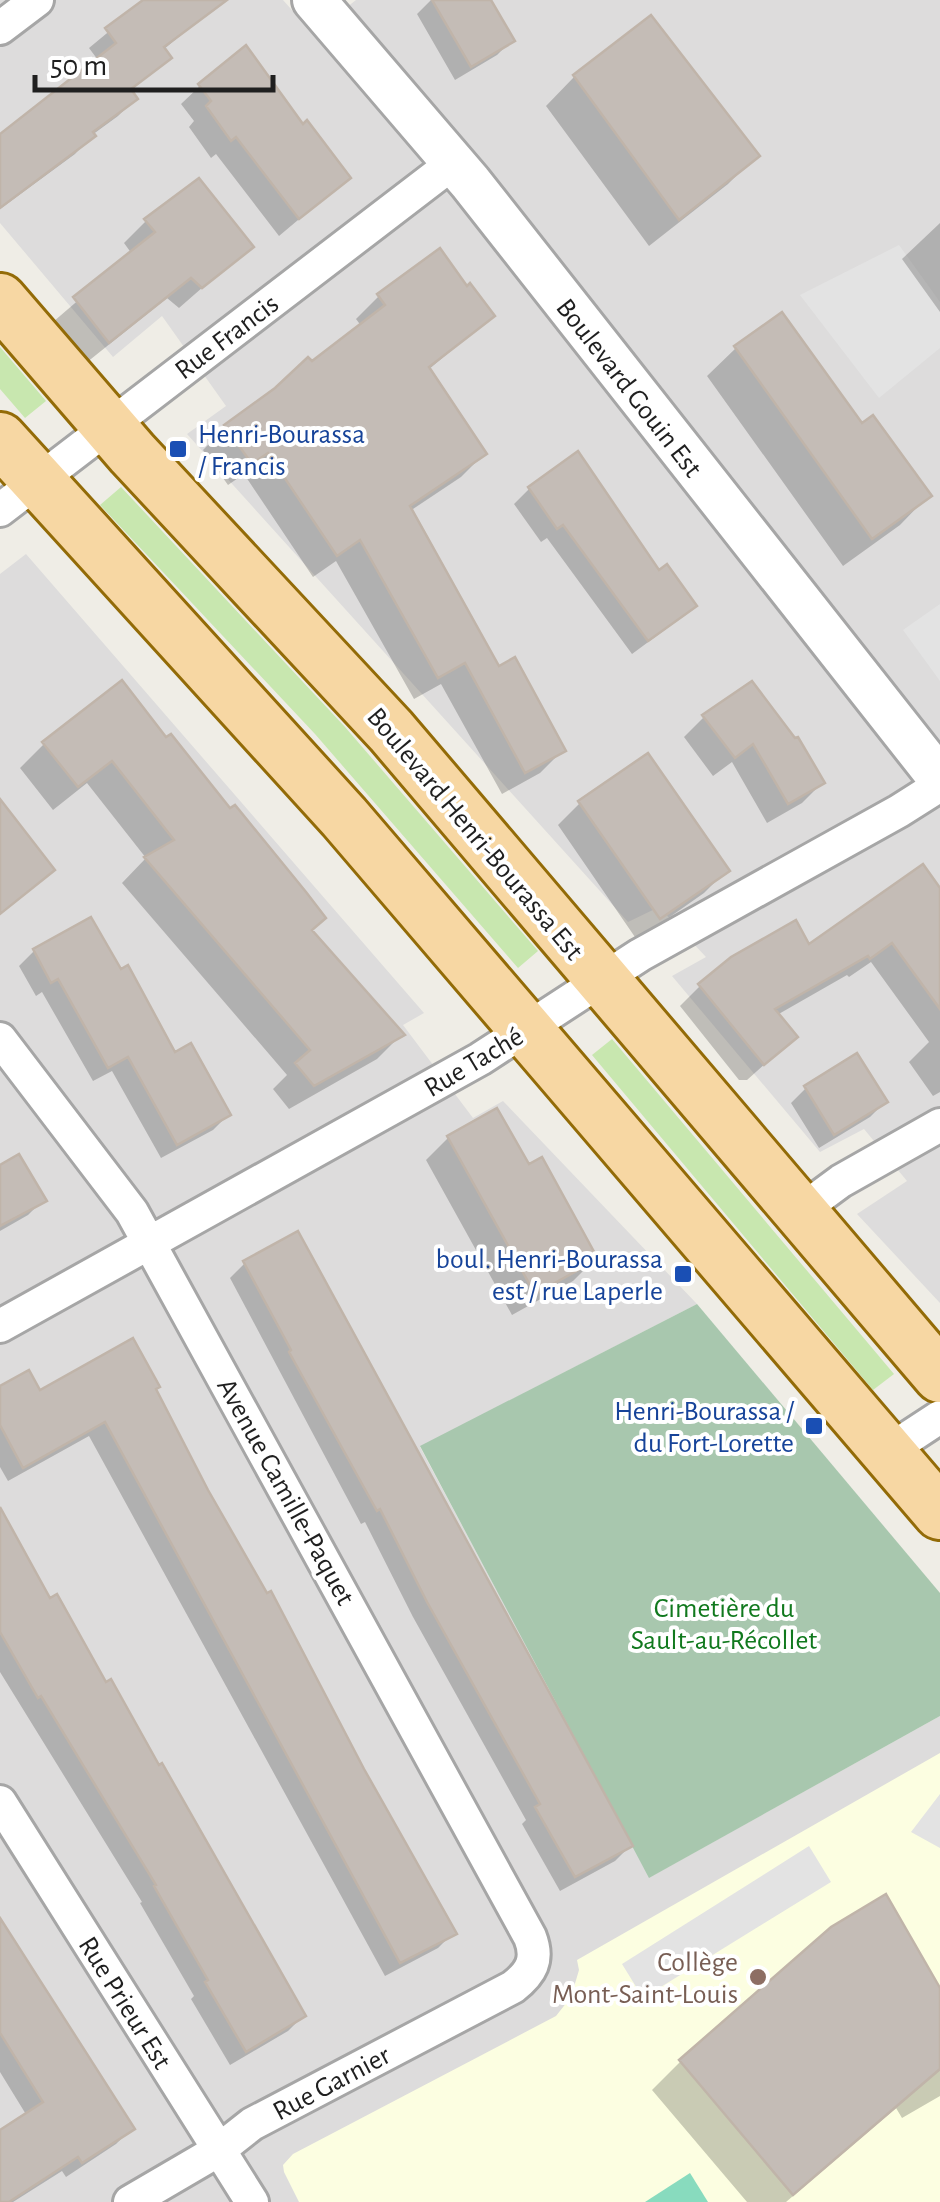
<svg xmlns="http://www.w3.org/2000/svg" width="940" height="2202" font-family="'Alegreya Sans',sans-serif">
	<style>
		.residential { fill: #dddcdc }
		.education { fill: #fcfee1 }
		.grass { fill: #c8e7af }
		.cemetery { fill: #a8c7ae }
		.pitch { fill: #88dbbe }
		.parking { fill: #e3e3e3 }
		.shadow { fill: #0003 }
		.building { fill: #c4bcb6; stroke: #c0b4a9; stroke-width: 2.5 }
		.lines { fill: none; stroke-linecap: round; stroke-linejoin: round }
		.minor-casing { stroke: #a6a6a6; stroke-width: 38 }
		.tertiary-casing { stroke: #a6a6a6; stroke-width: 48 }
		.primary-casing { stroke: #936b07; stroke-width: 58 }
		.minor { stroke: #fff; stroke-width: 32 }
		.tertiary { stroke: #fff; stroke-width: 42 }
		.primary { stroke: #f7d7a3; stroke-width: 52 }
		.transit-dot { fill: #1a4fb4; stroke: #fff; stroke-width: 4 }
		.education-dot { fill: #8d6e63; stroke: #fff; stroke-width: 4 }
		.labels { text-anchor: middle; stroke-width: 8; stroke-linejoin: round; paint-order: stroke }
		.street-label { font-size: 28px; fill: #1f1f1f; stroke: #fff }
		.transit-label { font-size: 28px; fill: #164399; stroke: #fff; text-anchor: end }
		.park-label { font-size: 28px; fill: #11791e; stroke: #fff }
		.education-label { font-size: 28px; fill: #785e54; stroke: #fff; text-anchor: end }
	</style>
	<rect width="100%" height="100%" fill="#efede6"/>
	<path class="residential" d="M0,0H283L313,34L356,0H940V1303L857,1214L907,1181L864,1129L820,1152L672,976L706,957L659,907L628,922L187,434L226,406L162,316L113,357L0,223Z
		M26,554L424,1013L403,1025L473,1118L503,1101L697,1304L420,1447L650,1877L940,1716V2202H0V574Z"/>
	<path class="education" d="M940,1753V2202H299L284,2172L283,2165L293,2154L556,2016L571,1997L579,1970L577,1960Z"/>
	<path class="grass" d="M0,347L46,401L25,418L0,389Z
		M121,487L345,727L538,951L518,968L315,734L100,505Z
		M612,1039L894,1374L873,1390L592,1055Z"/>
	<path class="cemetery" d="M697,1304L940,1593V1716L649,1878L420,1446Z"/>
	<path class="pitch" d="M690,2173L708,2202H645Z"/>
	<path class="parking" d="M899,245L940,302V348L879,398L800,295Z
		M940,604V681L903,630Z
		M940,1794V1848L911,1832Z
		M809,1846L831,1882L643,1998L622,1964Z"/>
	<path class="shadow" d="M147,0H209L214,7L163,50L169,58L130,91L135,99L118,116L92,135L75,154L0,209V135L98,60L89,48Z
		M431,0H489L512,40L497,55L455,80L417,14Z
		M650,18L757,155L728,184L649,246L546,106L574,77Z
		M200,86L302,127L348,178L279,236L216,154L211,158L189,127L194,121L181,104Z
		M146,221L250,246L179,308L167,298L86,363L53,322L132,254L124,243Z
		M940,223V312L902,259Z
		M466,289L492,316L428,370L484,454L461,477L410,511L498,669L563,750L540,773L502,794L441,684L414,699L336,561L313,577L244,474L228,485L203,450L226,427L362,327L356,319L379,296Z
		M736,348L861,427L928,496L900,525L843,566L707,376Z
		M529,489L658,574L693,605L678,620L632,654L547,538L541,542L514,504Z
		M122,683L310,931L401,1035L377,1059L289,1109L273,1089L287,1075L122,883L146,858L87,783L53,810L20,768L44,744Z
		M704,717L795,741L822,783L802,803L767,823L732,762L713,776L684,737Z
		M580,803L726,871L704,893L637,940L558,825Z
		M940,892V1092L933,1096L909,1062L929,1042L871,962L849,977L847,975L777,1015L795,1037L747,1080H739L680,1006L700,986L808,947Z
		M34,951L174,1056L228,1115L213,1130L161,1158L112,1071L93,1081L42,992L36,996L19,966Z
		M806,1088L885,1102L870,1117L819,1148L791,1103Z
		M448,1138L528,1168L595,1259L573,1281L512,1315L426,1160Z
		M0,1168L43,1200L28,1215L0,1231Z
		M245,1263L630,1846L615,1861L560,1891L522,1824L526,1820L413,1617L365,1522L361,1524L230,1278Z
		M0,1390L39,1393L153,1390L206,1492L453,1933L438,1948L385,1976L89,1436L8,1481L0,1467Z
		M0,1513L49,1602L303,2016L288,2031L230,2065L191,1999L194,1996L140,1903L142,1902L0,1672Z
		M0,1921L131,2129L116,2144L66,2177L62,2171L13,2202H0V2133L27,2116L0,2072Z
		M837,1926L940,1993V2096L902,2118L896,2108L786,2202H747L652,2090L680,2062Z"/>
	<path class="building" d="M143,0H227L164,47L172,58L131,89L138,99L93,132L96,136L0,208V134L116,43L105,28Z
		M432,0H491L515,41L471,67Z
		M651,15L760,156L679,220L573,75Z
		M246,45L303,124L307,120L351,178L299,219L236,137L231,141L206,106L211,101L198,84Z
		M199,178L254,247L202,288L191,278L109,343L73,297L155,232L144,219Z
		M440,248L467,286L470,283L495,316L429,367L487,454L410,506L499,666L515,657L566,751L525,773L465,663L438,678L360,540L337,556L268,453L252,464L224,425L275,388L308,357L312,361L385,305L377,294Z
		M782,312L862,423L873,415L932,496L872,539L734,346Z
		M578,451L659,570L667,564L697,606L648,641L563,525L557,529L528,487Z
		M122,680L166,737L171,734L230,808L235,805L306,892L326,918L312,930L405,1035L314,1086L295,1063L310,1050L144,857L174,840L112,761L78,787L42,742Z
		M752,681L795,738L798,737L825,783L788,804L753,744L735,758L702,715Z
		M648,753L730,871L660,919L578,801Z
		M0,799L55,870L0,914Z
		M923,864L940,888V1009L892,943L870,959L868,956L775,1009L798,1037L764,1065L698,984L731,957L796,920L809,944Z
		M91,917L121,969L128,965L175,1052L191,1043L231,1115L177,1145L128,1057L108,1068L58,979L51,983L33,949Z
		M857,1053L888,1102L834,1135L804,1086Z
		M497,1108L529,1164L542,1157L598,1259L535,1294L447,1136Z
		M19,1154L47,1201L0,1226V1165Z
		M298,1231L633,1846L575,1877L535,1807L540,1804L427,1602L380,1509L377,1511L289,1352L291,1350L243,1261Z
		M133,1338L160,1387L156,1389L208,1490L267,1593L271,1591L364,1769L457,1934L400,1963L105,1422L23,1468L0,1425V1386L29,1370L40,1390Z
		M0,1507L50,1598L57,1594L106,1682L111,1679L159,1765L162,1763L306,2016L246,2052L205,1982L208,1980L154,1886L156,1885L41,1696L38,1698L0,1632Z
		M886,1894L940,1988V2069L793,2195L679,2060L831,1927Z
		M0,1918L135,2129L82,2163L78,2157L9,2202H0V2130L43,2102L0,2033Z"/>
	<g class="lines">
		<g class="minor-casing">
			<path id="minor" d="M0,28L37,0
				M0,510L453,163
				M0,1039L132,1212L530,1937C539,1960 531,1973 513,1987L252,2124L219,2150L130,2202
				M799,1212L841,1181L940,1125
				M0,1326L480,1059L640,955L899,811L940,785
				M888,1451L940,1417
				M0,1802L252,2202"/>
		</g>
		<g class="tertiary-casing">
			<path id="tertiary" d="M314,0L470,182L940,779"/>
		</g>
		<g class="primary-casing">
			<path id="primary" d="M0,300L132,453L391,731L940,1376
				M0,439L344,817L940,1513"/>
		</g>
		<use href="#minor" class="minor"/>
		<use href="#tertiary" class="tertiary"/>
		<use href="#primary" class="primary"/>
	</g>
	<g class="transit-dot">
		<rect x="168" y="439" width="20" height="20" rx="5"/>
		<rect x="673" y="1264" width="20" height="20" rx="5"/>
		<rect x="804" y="1416" width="20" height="20" rx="5"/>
	</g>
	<circle class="education-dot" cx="758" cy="1977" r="10"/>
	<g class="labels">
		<g class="street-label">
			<text transform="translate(226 336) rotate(-37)" y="10">Rue Francis</text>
			<text transform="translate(630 387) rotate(52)" y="10">Boulevard Gouin Est</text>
			<text transform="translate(476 833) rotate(50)" y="10">Boulevard Henri-Bourassa Est</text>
			<text transform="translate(473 1061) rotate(-31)" y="10">Rue Taché</text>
			<text transform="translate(287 1491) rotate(61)" y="10">Avenue Camille-Paquet</text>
			<text transform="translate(126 2002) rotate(58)" y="10">Rue Prieur Est</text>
			<text transform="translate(331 2082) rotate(-28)" y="10">Rue Garnier</text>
		</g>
		<g class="transit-label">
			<text x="198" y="443" text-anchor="start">Henri-Bourassa<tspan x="198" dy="32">/ Francis</tspan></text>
			<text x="663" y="1268">boul. Henri-Bourassa<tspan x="663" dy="32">est / rue Laperle</tspan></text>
			<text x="794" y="1420">Henri-Bourassa /<tspan x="794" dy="32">du Fort-Lorette</tspan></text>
		</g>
		<g class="park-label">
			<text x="724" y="1617">Cimetière du<tspan x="724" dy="32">Sault-au-Récollet</tspan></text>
		</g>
		<g class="education-label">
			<text x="738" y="1971">Collège<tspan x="738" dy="32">Mont-Saint-Louis</tspan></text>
		</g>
	</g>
	<path d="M35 75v15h238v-15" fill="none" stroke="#1f1f1f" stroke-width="5"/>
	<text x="50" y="75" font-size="30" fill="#1f1f1f" stroke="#ffffff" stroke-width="8" paint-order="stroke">50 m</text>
</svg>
